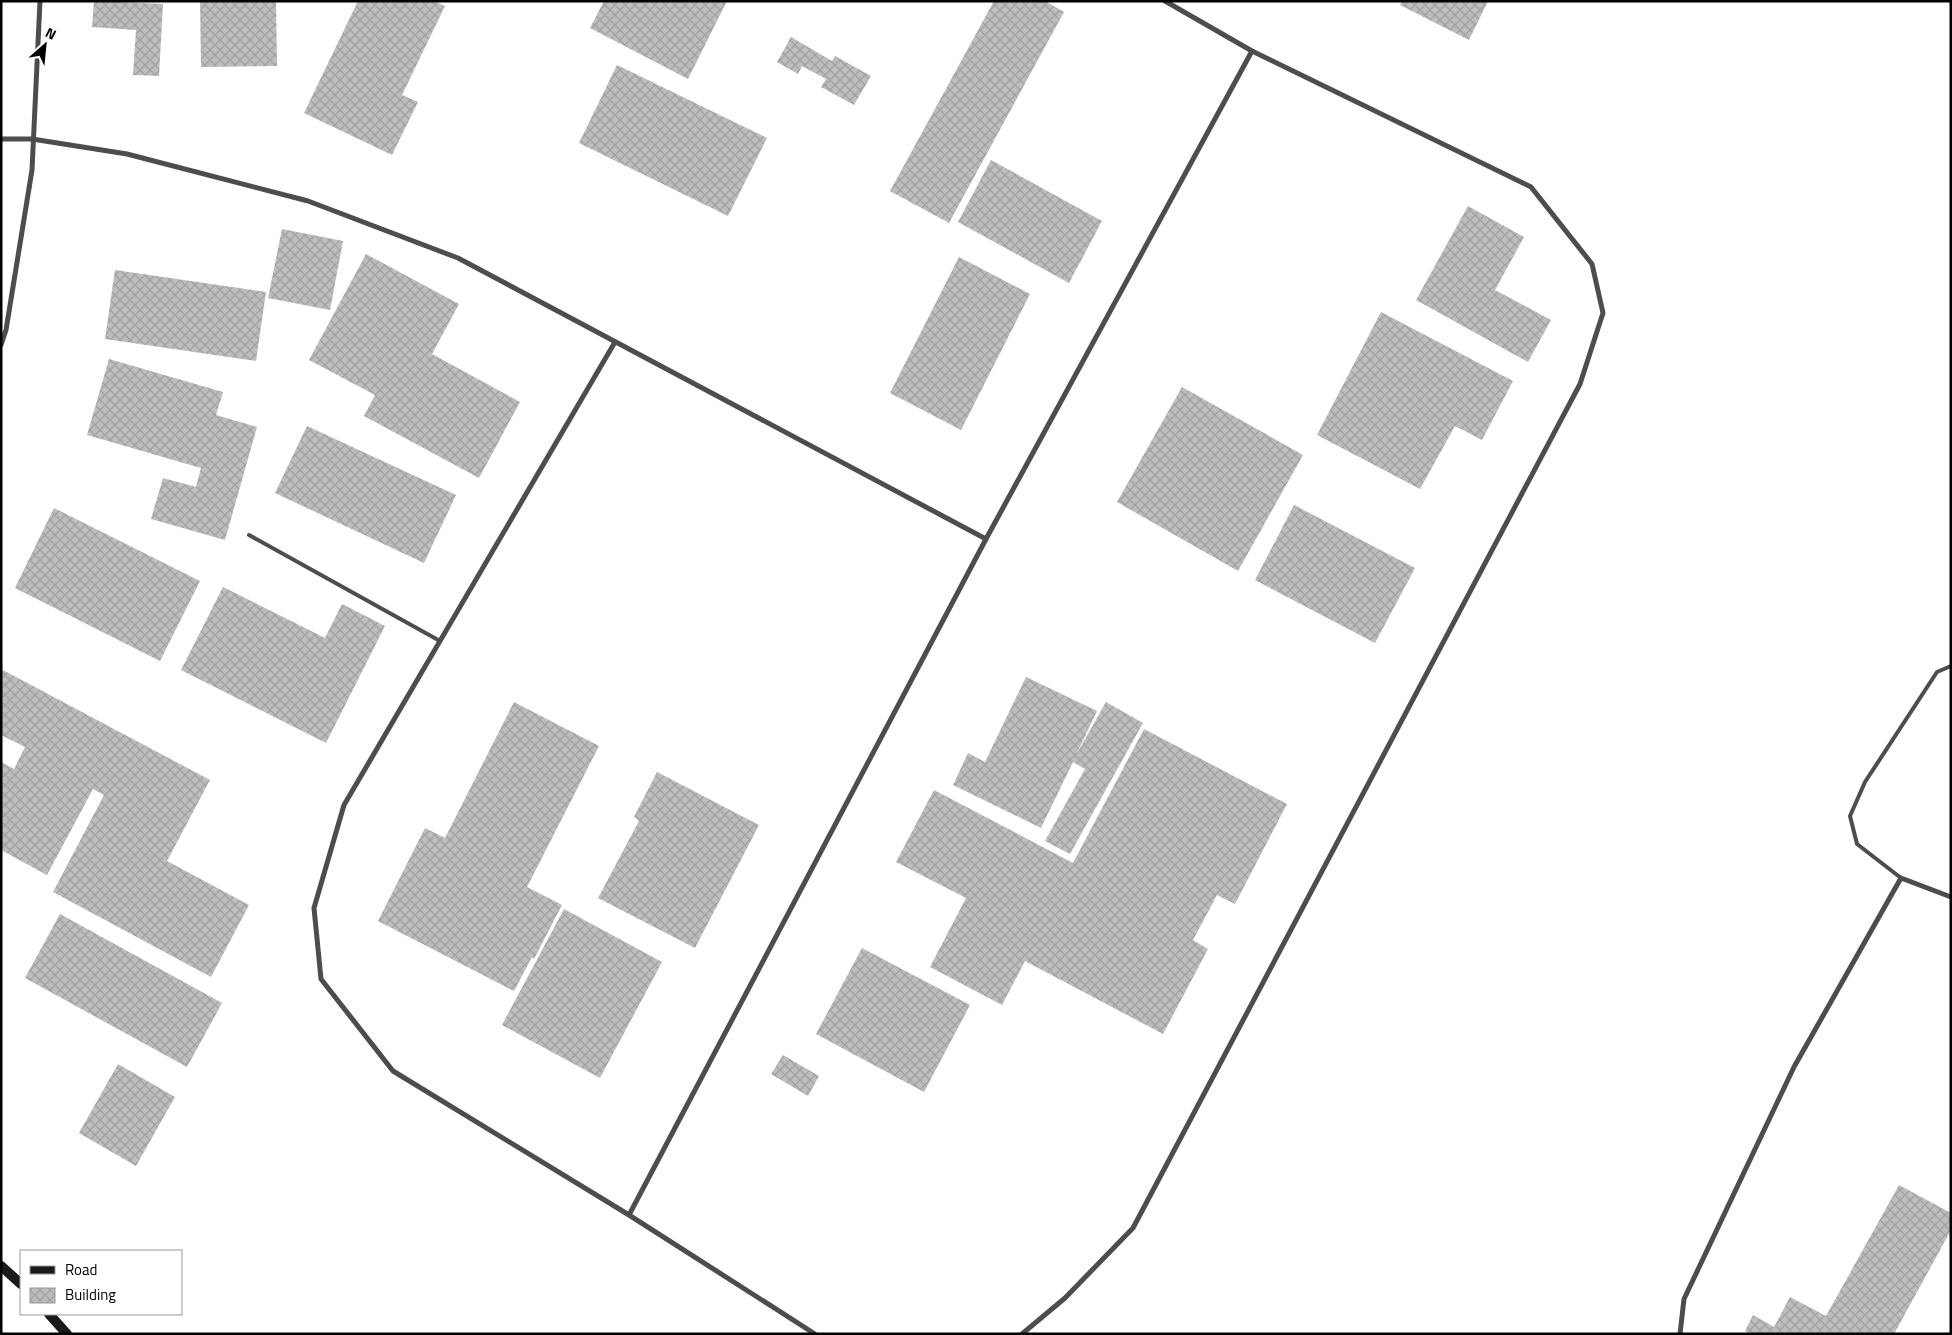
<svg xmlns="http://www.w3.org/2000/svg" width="1952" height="1335" font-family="'Titillium Web',sans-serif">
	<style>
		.building { fill: url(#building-cross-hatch) }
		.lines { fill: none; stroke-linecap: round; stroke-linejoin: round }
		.lane { stroke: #4d4d4d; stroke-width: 4 }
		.street { stroke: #4d4d4d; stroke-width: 5 }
		.secondary { stroke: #1a1a1a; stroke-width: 10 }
	</style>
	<defs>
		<pattern id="building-cross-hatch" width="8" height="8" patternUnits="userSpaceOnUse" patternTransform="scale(1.25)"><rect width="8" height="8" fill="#bdbdbd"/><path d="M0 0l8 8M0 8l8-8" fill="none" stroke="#a1a1a1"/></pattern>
	</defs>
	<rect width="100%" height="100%" fill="#fff"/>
	<path class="building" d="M94,1L163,4L159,76L133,75L136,30L92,27Z
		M200,1H276L277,66L201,67Z
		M358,1H434L445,6L402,95L418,102L392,155L304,113Z
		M604,1H727L688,79L590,28Z
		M994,1H1045L1064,12L949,223L890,191Z
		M1402,1H1488L1469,40L1400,5Z
		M791,37L832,61L835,56L871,76L854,105L821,87L826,79L802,66L798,74L777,62Z
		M617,65L767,138L728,216L579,143Z
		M991,160L1102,221L1069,283L958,222Z
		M1468,206L1524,237L1495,290L1551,320L1528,362L1416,300Z
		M282,229L343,241L330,310L268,298Z
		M366,254L459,304L432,354L520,402L479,478L364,416L375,395L309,360Z
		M959,257L1030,294L961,430L890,393Z
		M115,270L266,292L256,361L105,339Z
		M1381,312L1513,381L1482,440L1455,426L1420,489L1317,435Z
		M109,359L223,392L216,415L257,427L225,540L151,519L163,478L196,487L201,468L87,435Z
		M1182,387L1303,455L1238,571L1117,502Z
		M307,426L456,495L424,563L275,493Z
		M1294,505L1415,568L1375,643L1255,580Z
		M54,508L200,581L160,661L15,588Z
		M223,587L325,638L342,604L385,626L326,743L181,670Z
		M1,669L210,780L167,861L249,905L211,977L53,892L104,795L93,789L47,875L1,850V762L14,769L25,747L1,735Z
		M1026,677L1097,711L1076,755L1106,702L1143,723L1070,854L1045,841L1085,769L1073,762L1041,828L953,785L968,753L985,762Z
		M514,702L599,746L527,887L562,905L534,959L532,957L514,991L378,921L425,828L445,838Z
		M1144,729L1287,804L1235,904L1217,895L1193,940L1208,949L1163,1034L1025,961L1002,1005L930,967L966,898L896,862L934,790L1073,863Z
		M657,772L759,825L695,948L598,898L639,821L634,817Z
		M564,909L662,962L600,1078L502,1025Z
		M60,914L222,1003L187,1067L25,978Z
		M862,948L970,1005L924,1092L816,1034Z
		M783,1055L819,1076L808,1096L771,1074Z
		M118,1064L175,1097L136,1166L79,1133Z
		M1899,1185L1951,1213V1230L1894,1334H1750L1745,1331L1753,1315L1774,1327L1790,1297L1826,1316Z"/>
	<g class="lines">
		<path class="lane" d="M249,535L440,641
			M1901,878L1857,844L1850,816L1865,782L1937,672L1951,666"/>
		<path class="street" d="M1,139H32L127,154L308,201L458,258L986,539
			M615,342L344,805L314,908L321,979L393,1071L629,1215L815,1334
			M1,345L6,330L32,170L40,1
			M629,1215L986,539L1252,51
			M1022,1334L1065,1298L1133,1228L1580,384L1603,313L1592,264L1531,187L1252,51L1165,1
			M1680,1334L1684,1299L1794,1067L1901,878L1951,897"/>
		<path class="secondary" d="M1,1266L21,1284
			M49,1314L67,1334"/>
	</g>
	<rect width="1952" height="1335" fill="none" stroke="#000000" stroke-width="5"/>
	<rect x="20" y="1250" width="162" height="65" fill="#ffffff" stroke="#999999"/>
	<rect x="30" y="1266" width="25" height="8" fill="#1a1a1a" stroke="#999999"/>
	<text x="65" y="1275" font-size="15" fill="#000000">Road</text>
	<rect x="30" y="1288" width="25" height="15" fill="url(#building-cross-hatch)" stroke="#999999"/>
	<text x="65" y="1300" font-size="15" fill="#000000">Building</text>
	<g transform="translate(45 45) rotate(27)" stroke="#ffffff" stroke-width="4" paint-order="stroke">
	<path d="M0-4L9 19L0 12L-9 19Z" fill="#000000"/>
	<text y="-8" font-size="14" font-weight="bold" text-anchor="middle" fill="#000000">N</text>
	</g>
</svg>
